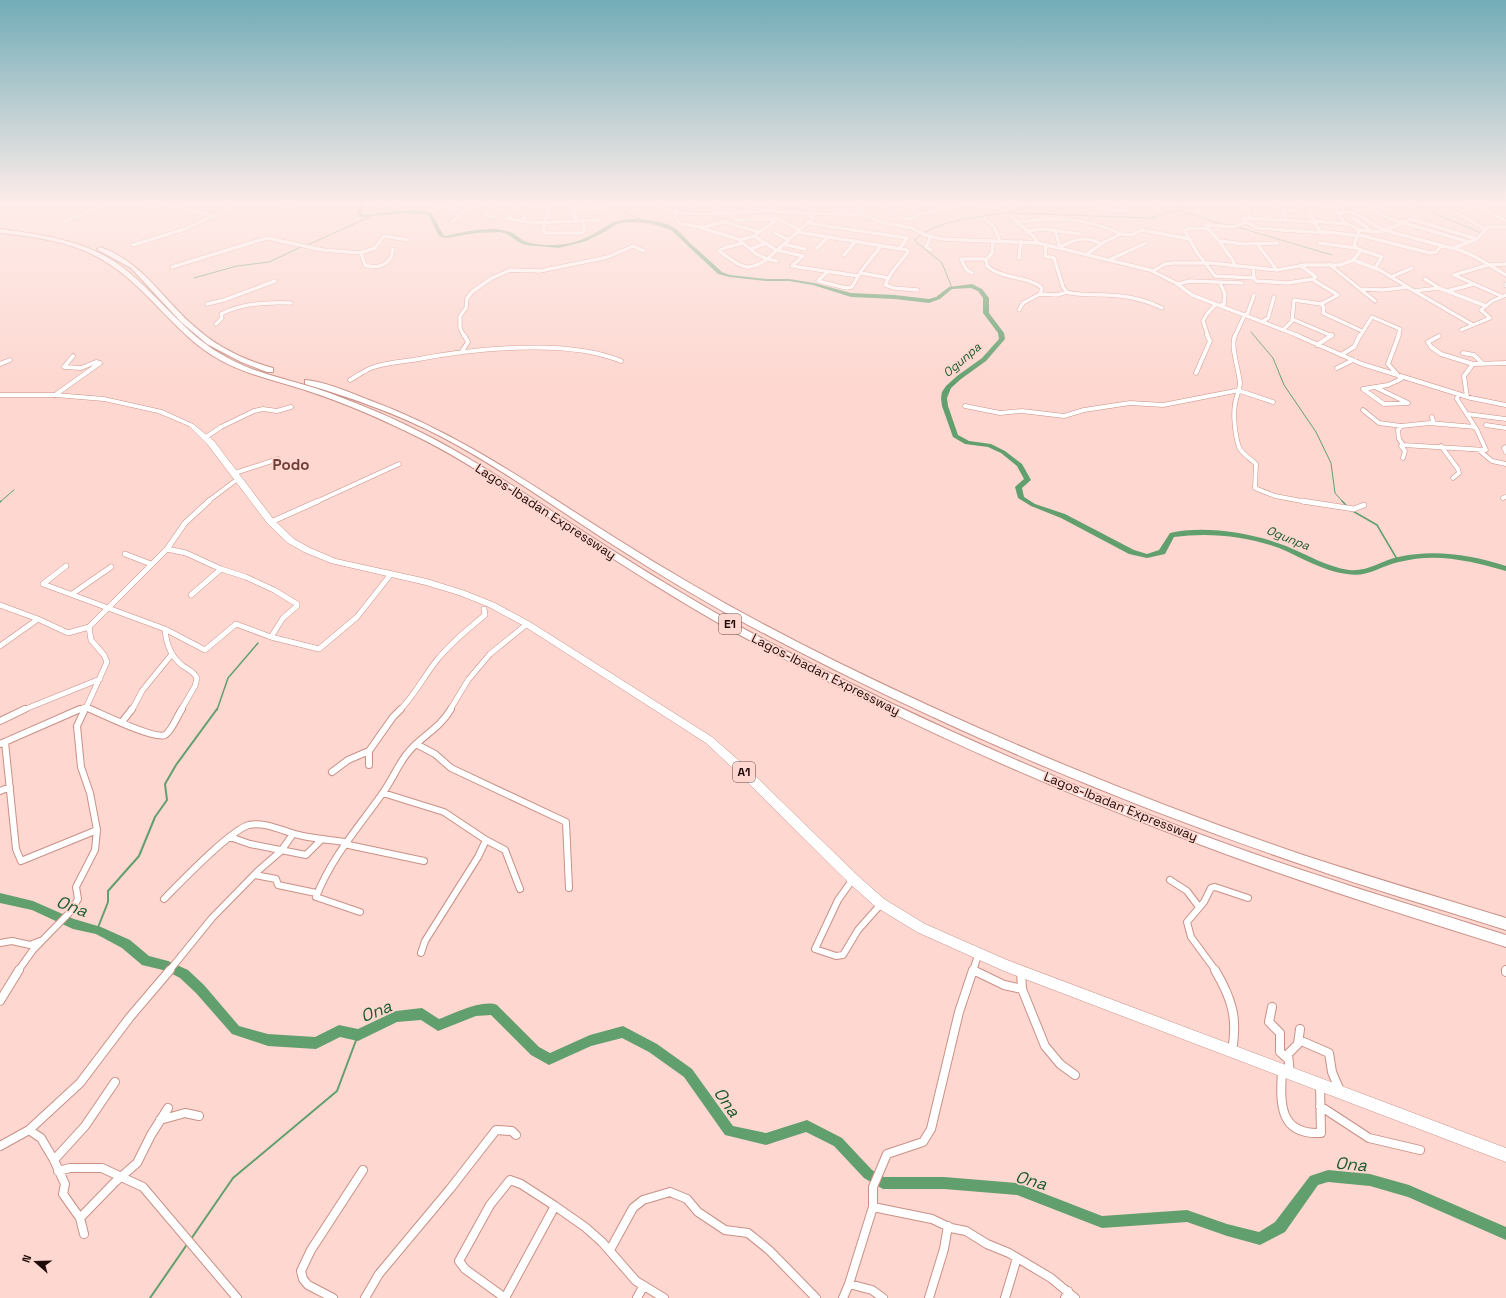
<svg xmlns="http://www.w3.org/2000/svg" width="1506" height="1298" font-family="'Space Grotesk',sans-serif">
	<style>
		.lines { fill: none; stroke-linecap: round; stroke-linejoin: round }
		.stream-far2 { stroke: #629f6e; stroke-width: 1 }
		.stream-far1 { stroke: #629f6e; stroke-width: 1.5 }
		.stream { stroke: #629f6e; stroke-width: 2 }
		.river { fill: #629f6e; fill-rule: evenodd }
		.minor-far4-casing { stroke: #ca9086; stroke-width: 4.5 }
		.minor-far3-casing { stroke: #ca9086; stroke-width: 5 }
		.minor-far2-casing { stroke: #ca9086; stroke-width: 6 }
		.minor-far1-casing { stroke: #ca9086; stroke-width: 8 }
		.minor-casing { stroke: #ca9086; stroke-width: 10 }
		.trunk-casing { stroke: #ca9086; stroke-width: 1 }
		.motorway-casing { stroke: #ca9086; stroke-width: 2 }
		.minor-far4 { stroke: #fff; stroke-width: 3.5 }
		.minor-far3 { stroke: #fff; stroke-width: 4 }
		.minor-far2 { stroke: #fff; stroke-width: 5 }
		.minor-far1 { stroke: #fff; stroke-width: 6 }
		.minor { stroke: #fff; stroke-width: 8 }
		.trunk { fill: #fff; fill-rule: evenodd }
		.motorway { fill: #fff; fill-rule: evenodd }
		.labels { text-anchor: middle; stroke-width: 3.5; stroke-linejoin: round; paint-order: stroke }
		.far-water-label { font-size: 12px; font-style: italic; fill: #195b2c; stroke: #fdd7d0 }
		.shield { fill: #fdd7d0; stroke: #624844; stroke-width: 1 }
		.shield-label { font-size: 12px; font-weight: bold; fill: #1f0a08 }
		.street-label { font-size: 13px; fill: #1f0a08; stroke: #fdd7d0 }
		.quarter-label { font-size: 15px; font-weight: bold; fill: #723f38; stroke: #fdd7d0 }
		.near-water-label { font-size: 17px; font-style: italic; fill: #195b2c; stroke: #fdd7d0 }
	</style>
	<rect width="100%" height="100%" fill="#fdd7d0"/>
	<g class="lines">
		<path class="stream-far2" d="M626,202L620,208L627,214L641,219L639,221
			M1407,202L1481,233
			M1177,210L1225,225
			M1013,213L1151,218L1177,210L1187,202
			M1237,227L1332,255
			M305,246L372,216
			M194,278L237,266L269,262L301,247
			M952,288L942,263L914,240C946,214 992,219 1030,207L1033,202
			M1251,332L1273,358L1284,385L1316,432L1331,463L1335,493L1343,502
			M0,502L14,490"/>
		<path class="stream-far1" d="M1342,501L1347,506
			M0,502L1,501
			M1351,510L1377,525L1397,559
			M217,710L228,678L258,643"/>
		<path class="stream" d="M97,930L108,902V891L139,856L155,817L167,800L165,784L176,765L217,709
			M191,1239L233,1178L337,1091L358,1035
			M150,1298L188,1243"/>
		<path class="river" d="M362,202H367L363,206L361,213L364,215C387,213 409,207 432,213L443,235L446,236C466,232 486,226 506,231C514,232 518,238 524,241C533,245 545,245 554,245C576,245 593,235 610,224C624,215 662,219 675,228C680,232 684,237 688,241C699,251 711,262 722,272L730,275L766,279H789L814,283L851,293L895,295L929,299L936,297L949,287L972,284L982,289L989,298V313L1004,333L1005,339L986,361L961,379L951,388L947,398L948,406L958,435L969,441L991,444L1005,451L1022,464L1031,480L1022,488L1024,497L1035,504L1065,514L1134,550L1147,554L1159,550L1170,533C1204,525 1253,533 1286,546C1306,554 1327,567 1349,570C1367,572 1381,561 1398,557C1435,549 1471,555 1506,566V571C1471,561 1436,552 1399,562C1380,566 1367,578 1347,574C1322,571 1301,557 1279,548C1246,536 1209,532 1174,537L1165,554L1147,558L1129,554L1061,518L1031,506L1018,498L1015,487L1024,479L1017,466L1001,453L988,447L965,444L953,437L942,406L941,398L942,392L946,386L957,376L982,358L999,339L998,333L983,313V298L978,291L971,288L952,289L940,299L929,303L895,299L851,297L813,285L789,281H766L729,277L718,274L671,230L652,224L635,222L620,223L615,225L606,231L586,241L559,248L526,245L520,243L507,234L499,232L476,233L446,238L439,236L428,215L406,213L363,217L357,214L359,206Z
			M0,893L33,901L74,919L101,927L130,940L149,956L168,961L188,970L204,985L239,1026L268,1034L315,1037L339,1025L358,1029L396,1011L422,1008L439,1019C453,1014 482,999 497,1005L539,1047L550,1053L590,1035L623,1026L657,1044L692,1069L733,1126L766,1133L807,1120L842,1138L872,1170L884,1177H944L1017,1183L1102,1216L1187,1210L1227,1224L1259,1232L1275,1222L1310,1176L1328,1170L1370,1174L1409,1185L1506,1227V1240L1408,1197L1370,1186L1328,1182L1318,1185L1285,1232L1260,1245L1227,1236L1187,1222L1102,1228L1017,1195L944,1189H883L864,1178L834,1146L806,1132L766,1145L725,1135L684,1077L649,1052L622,1038L591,1046L549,1065L531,1055L491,1015L476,1016L438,1031L421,1020L397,1022L358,1041L340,1037L316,1049L268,1046L232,1034L196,993L180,978L167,971L142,965L122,948L96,934L73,929L32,910L0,903Z"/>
		<g class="minor-far4-casing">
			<path id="minor-far4" d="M150,202L168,205L172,203
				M283,202L315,205
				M423,202L440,209L447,207
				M451,202L447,207L458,215
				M650,202C673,222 740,210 770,211C801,212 831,215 862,214
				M860,202L862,214L883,223L912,228L925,235L942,239L1038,243L1150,270L1176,283L1192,295L1299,336
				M908,202L918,214L946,209L937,202
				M970,202L988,209L1012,202
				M1099,202L1107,211H1127
				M1126,202L1141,206L1156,202
				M1246,202L1251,218
				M1281,202L1286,219
				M1296,202L1336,208
				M1471,203L1506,221
				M886,204L887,208L895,214
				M1307,204L1314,222L1320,231L1358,236
				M168,205L214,216
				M533,206L551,209
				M383,207L393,202
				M575,209L608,208
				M946,209L972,203
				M1284,209L1298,212
				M1370,209L1389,203
				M751,211L754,202
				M675,212V217L680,224L701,227
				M775,212L778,202
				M1352,212L1384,230
				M694,213L696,202
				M719,213L720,202
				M728,213L736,220L777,219
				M801,213L803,202
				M1338,213L1370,209L1394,220L1469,242
				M1457,213L1485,229
				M484,215L499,202
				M485,215L495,217
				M1012,217L1033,236L1038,243
				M984,218L994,227L1000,241
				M1354,218L1371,231
				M508,219L534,223L600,220
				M508,219L520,202
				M905,219L915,218L918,214
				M522,220L534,202
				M1314,221L1346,224
				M64,222L110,202
				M452,222L474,202
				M576,222V216L572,215L580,202
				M724,222L759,232
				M1246,222L1257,228L1325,233
				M543,223L555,202
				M545,223L543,231L547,233H582L584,231V222
				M807,223L907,238L900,248
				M1017,223C1049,215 1092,219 1121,234L1104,242L1087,254
				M1403,223L1411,219L1477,239
				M701,228L738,239L756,254L767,259L812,219V214
				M701,228L727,221
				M1209,229L1190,228L1184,230L1198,254L1215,276L1254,278L1253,267
				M1055,230L1060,247C1075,239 1086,235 1101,244
				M1358,230L1380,232L1404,223
				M1383,230L1444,246
				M1027,231L1044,229L1080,234
				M798,232L907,250L908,252L892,272L885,285L894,288L918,290
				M775,233L789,240
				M1121,234L1133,235L1141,230L1190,239
				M1359,235L1430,253L1436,252L1441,246C1466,248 1485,263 1506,275
				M754,236L776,250L803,256L792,266L858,276
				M931,236L926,247L931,250
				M740,240L754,236L778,219L799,230
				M993,241L992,253L986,260L987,266C1003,280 1026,275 1042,288L1040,294L1023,303L1019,310
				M1219,241L1205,225L1234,227L1244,223L1245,218L1314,222
				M743,243L724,248L719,251C738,264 746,275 767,259L777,261
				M1319,243L1356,248
				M783,244L805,249
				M1257,244L1277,270
				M133,245L185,229L242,202
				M817,248L828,237
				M1454,248L1477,239L1488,227H1506
				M751,249L764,244
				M1358,249L1382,257L1375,268
				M360,253L375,248L384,236L408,240
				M844,255L856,241
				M1019,258L1021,241
				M1111,259L1146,243
				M1353,260L1380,270L1414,291L1439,288L1486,306
				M1329,264L1360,289L1383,290L1408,287
				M1234,266V262L1219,241L1245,244L1278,243
				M172,267L267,238L323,250L361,253L365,265C378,270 392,264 393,249
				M1153,271L1165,264L1173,263H1210L1277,270L1305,265H1340L1353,260L1360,252L1354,244L1359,233L1356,228L1344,222L1336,210L1337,202
				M827,272L818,281L846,288L852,287L861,271L882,245
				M861,273L889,278L887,280
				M972,273L966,269L961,259H987
				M1391,277L1412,268
				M1254,278L1256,281L1288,283L1313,279
				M1425,279L1439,288
				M1220,283L1225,294L1224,304L1221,305
				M1178,284L1190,281L1242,283
				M1474,284L1501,296
				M1506,284V286
				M1360,289L1375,301
				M1447,291L1474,284L1454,275L1488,265L1506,264
				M1067,292C1080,296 1094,294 1107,295C1128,296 1143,299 1162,308
				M1416,292L1473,325L1461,330
				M1040,294L1057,295L1067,292L1063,287L1054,258L1045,256L1046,245
				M207,304L224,300L275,281
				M1321,304L1324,307L1323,313L1362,331
				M1247,315L1254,295
				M1292,319L1332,336
				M1263,321L1268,318L1274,297
				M216,324L222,318L221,314C242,303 268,302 291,303
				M1473,325L1490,318L1481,310L1492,301L1506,295
				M1284,329L1292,321L1294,300L1321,304L1338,295L1315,281L1313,279L1316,277L1300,265
				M464,336L460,328V316L466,308L467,298L473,291L492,278L510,270L540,271L608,257L633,246L644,251
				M1208,336L1203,321L1207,314L1216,304
				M1235,336L1245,314
				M1360,336L1372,317L1400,329L1398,336"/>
		</g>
		<g class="minor-far3-casing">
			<path id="minor-far3" d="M1235,335C1230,346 1239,370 1240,383C1240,389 1236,397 1235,404C1233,416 1235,435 1239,447C1241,453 1251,459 1256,464L1255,488L1275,496L1307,502
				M1296,335L1362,364L1471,398L1506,405
				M1439,336L1428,342L1431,347L1441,354L1473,364
				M1317,345L1332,335
				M462,351L468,342L464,335
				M1463,353L1474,355L1482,363
				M1341,355L1354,347L1360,335
				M0,364L10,360
				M1337,368L1353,360
				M1196,373L1210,341L1207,335
				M350,380C357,376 364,371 371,368C384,363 400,362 413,360C471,349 566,338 621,361
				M1377,388L1408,403L1384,404L1363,389L1388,385L1401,379L1388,364L1399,335
				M1240,391L1273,402
				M55,395L100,363L96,362L81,368L64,367L73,356
				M1467,397L1464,376L1473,364L1506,363
				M965,406L1000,413L1022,411L1064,416L1084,410L1130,403L1163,405L1240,390
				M1363,410L1379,423L1401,426L1430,423L1433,421L1432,417
				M1467,414L1506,419
				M1429,423L1475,427
				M1486,425L1506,428
				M1401,426L1398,430L1399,439L1403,445L1401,446L1405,451L1403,458
				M206,437L221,427L254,411L263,409L277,411L291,407
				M1403,445L1486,450L1477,430L1457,399L1458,394
				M1441,446L1458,469L1459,473L1453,478
				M1506,447L1504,448L1506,452
				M1480,451L1492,461L1506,464
				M235,473L278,459
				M1503,498L1506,497
				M207,502L239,478
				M316,502L399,464"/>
		</g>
		<g class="minor-far2-casing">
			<path id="minor-far2" d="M1302,501L1354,509L1364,505
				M271,522L318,501
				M167,549L186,553L221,569L246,577L274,590L297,604V606L283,618L271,637L319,649L357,617L391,574
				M125,554L151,564
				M66,566L43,584L165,629C166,643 171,657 183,666C189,670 193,671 197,678L195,686L181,710
				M72,594L111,567
				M191,595L221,569
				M0,605L38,619
				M165,629L205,650L236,624L271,637
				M0,646L38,619L68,633L89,627
				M23,710L100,679
				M78,710L85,707L92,710
				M85,710L107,662L104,655L91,640L89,627L167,549L185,523L209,501
				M132,710L142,691L172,654
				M400,710C415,695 424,676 437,660C451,643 468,629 485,615L484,609
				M450,710L468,680L490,654L527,624"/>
		</g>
		<g class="minor-far1-casing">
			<path id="minor-far1" d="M90,709C102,714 155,740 165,735C172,731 177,716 182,709
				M0,721L25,709
				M122,722L132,709
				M5,742L16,849L21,861L97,830
				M0,744L80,709
				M416,744L435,754L451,768L566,822L569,888
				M369,765V751L393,717L401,709
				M332,772L348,760L369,751
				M0,791L10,787
				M383,793L444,812L486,840L505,850L520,889
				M230,837L250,844L306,855L321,840
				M344,844L424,861
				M256,873L255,875L276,879L278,885L316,893
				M853,879L838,900L815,949L836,956L843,955L858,930L881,904
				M1170,880L1187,891L1199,907
				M164,899C180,883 230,830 249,825C266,821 286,833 303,836C317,839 331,840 345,842
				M360,912L316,897C331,858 358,828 382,794C391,782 397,767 406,755C420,736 438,731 451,709
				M0,943L12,941L30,945L40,941
				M421,953L425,941L478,857L486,840
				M973,970L975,971
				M18,971L33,950L71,911L78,899L76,887L95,850L97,830L90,793L81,767L77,726L85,709
				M169,971L212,918L259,870L281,851L293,834
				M973,971L978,955
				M1216,971L1191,937L1187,922L1204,902L1211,888L1215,887L1248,898"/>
		</g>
		<g class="minor-casing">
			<path id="minor" d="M973,970L959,1012L931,1129L923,1142L887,1154L873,1187V1207L932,1219L951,1228L966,1231L987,1244L1009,1253L1051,1278L1075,1298
				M973,970L1004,985L1022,989
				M1215,970C1232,999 1238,1018 1232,1051
				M1506,970V972
				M1021,971L1022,989L1045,1046L1060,1064L1075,1075
				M0,1001L19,970
				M1272,1007L1269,1022L1280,1033V1052L1288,1059
				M1299,1040L1329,1053L1332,1072L1340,1091
				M1282,1071C1280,1104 1279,1135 1321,1133L1320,1085
				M1290,1074L1288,1054L1298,1044L1300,1029
				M1320,1106L1369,1138L1420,1150
				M160,1120L185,1113L199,1116
				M29,1130L41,1138L54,1160L65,1184L63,1194L80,1218L84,1234
				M0,1146L29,1130L80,1083L130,1017L170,970
				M54,1160L85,1126L115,1082
				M58,1171L70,1168H102L143,1187L237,1298
				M510,1180L521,1184L555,1206L505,1298L465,1269L459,1261L490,1205Z
				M555,1206L585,1227L602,1242L636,1281L664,1298
				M80,1218L115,1182L137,1163L151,1135L168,1108
				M610,1250L633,1208L643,1200L670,1192L687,1199L698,1212L725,1230L748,1233L769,1250L816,1298
				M849,1284L873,1207
				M333,1298L308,1285L303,1279L301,1271L311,1250L363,1170
				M365,1298L379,1274L450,1189L496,1130L512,1131L516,1135
				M637,1298L643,1287
				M843,1298L849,1284L872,1290L883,1298
				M929,1298L944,1249L948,1226
				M1005,1298L1017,1258
				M1065,1298L1068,1291"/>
		</g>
		<g class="trunk-casing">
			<path id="trunk" d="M0,393H55L104,397L162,410L193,424L214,441L274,520L294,539L310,548L336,559L427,579L465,591L495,603L530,622L712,737L745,766L857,875L884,899L925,924L1007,960L1506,1148V1162L1004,971L917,932L876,907L849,883L737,772L706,743L524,626L489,607L459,595L426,585L331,563L304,552L288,543L268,524L208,445L189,426L158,413L104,401L55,397H0Z"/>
		</g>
		<g class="motorway-casing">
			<path id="motorway" d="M0,229C44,235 91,241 126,270C162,299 187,337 228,358C255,373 286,379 315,388C356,402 394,418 432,438C476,461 519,490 561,517C622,557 684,596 748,631C889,706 1036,772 1186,829C1291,869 1399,901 1506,935V947C1396,912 1286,878 1178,836C1028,779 881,712 740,635C676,600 615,560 553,520C511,492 469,463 424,440C386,421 348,404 308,391C278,381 247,375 220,360C177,336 152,293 112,266C80,243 39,237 0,233Z
				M100,247C142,261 163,300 195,327C217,347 244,360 273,368V372H267L241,362L207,344L181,322L131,268L98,250L97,249Z
				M305,380C326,382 349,392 369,400C461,434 534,487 617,539C688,584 762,625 837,662C988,736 1144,801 1303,855C1370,877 1438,897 1506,918V930C1438,908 1370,889 1303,865C1121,803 942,727 771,637C716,609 663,577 610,543C554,507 501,468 442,437C398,414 352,398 305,384Z"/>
		</g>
		<use href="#minor-far4" class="minor-far4"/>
		<use href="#minor-far3" class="minor-far3"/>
		<use href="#minor-far2" class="minor-far2"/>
		<use href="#minor-far1" class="minor-far1"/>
		<use href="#minor" class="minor"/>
		<use href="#trunk" class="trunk"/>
		<use href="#motorway" class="motorway"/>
	</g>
	<linearGradient id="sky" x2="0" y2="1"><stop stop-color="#72acb7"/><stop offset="0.53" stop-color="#feedea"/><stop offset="1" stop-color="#feedea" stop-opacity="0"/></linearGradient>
	<rect width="1506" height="384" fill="url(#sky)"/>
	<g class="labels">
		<g class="far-water-label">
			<text transform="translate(962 360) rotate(-41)" y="4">Ogunpa</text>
			<text transform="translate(1288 538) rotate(22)" y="4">Ogunpa</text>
		</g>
		<g class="shield">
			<rect x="719" y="614" width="22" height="20" rx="3"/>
			<rect x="733" y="762" width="22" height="20" rx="3"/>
		</g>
		<g class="shield-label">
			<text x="730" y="628">E1</text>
			<text x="744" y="776">A1</text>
		</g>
		<g class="street-label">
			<text transform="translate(546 511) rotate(33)" y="5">Lagos-Ibadan Expressway</text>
			<text transform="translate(826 674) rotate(27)" y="5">Lagos-Ibadan Expressway</text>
			<text transform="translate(1121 806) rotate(22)" y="5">Lagos-Ibadan Expressway</text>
		</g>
		<g class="quarter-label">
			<text x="291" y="470">Podo</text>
		</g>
		<g class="near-water-label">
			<text transform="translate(72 906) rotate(21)" y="6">Ona</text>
			<text transform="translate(376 1011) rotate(-22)" y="6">Ona</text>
			<text transform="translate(727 1102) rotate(55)" y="6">Ona</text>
			<text transform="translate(1351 1164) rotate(5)" y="6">Ona</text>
			<text transform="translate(1031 1180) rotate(16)" y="6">Ona</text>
		</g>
	</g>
	<g transform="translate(36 1262) rotate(290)" stroke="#fdd7d0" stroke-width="3" paint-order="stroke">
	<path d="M0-3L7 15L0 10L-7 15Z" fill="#1f0a08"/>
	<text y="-6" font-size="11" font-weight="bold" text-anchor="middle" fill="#1f0a08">N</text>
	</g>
</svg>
